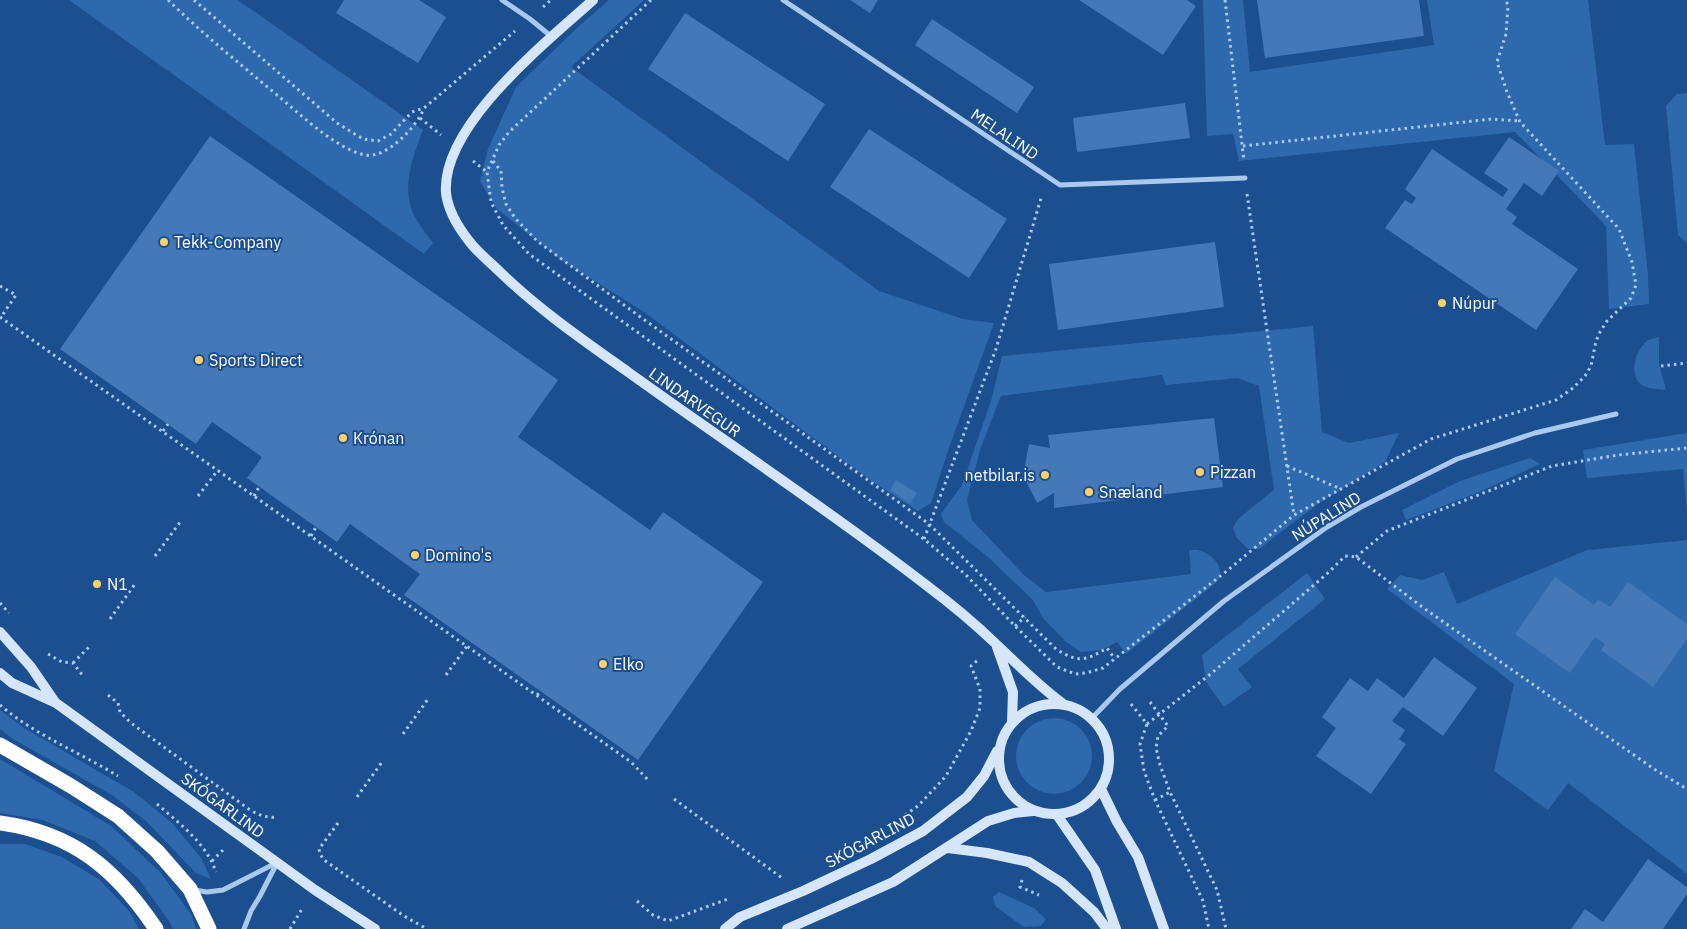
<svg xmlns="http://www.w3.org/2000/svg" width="1687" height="929" font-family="'IBM Plex Sans',sans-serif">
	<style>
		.green { fill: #2e69ad }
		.building { fill: #4478b7 }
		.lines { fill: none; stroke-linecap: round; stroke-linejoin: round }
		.path { stroke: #a9c9ee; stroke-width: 3; stroke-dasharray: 2.5 4; stroke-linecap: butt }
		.street { stroke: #a9c9ee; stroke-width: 5 }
		.secondary { stroke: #d6e6fa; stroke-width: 10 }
		.highway { stroke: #fff; stroke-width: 15 }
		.poi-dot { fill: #ffd166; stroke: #1b4f8f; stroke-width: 2 }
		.labels { text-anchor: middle; stroke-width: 4; stroke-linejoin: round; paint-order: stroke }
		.street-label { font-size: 16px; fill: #fff; stroke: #1b4f8f }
		.poi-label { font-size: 16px; fill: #fff; stroke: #1b4f8f; text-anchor: start }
	</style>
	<rect width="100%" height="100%" fill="#1b4f8f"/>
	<path class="green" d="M69,0H238L423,130C413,156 400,190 415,217C420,226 427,235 433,243L424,254Z
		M609,0H644L571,67L879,291L963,319L994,323L949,448L931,503L918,511L870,480L644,312L561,260L497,209L480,181L488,149L516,87L578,27Z
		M1203,0H1243L1250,72L1434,45L1427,0H1588L1605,145L1634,144L1648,275L1649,304L1609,309L1606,226L1515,132L1239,161L1233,134L1207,136Z
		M1687,93V243L1678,235L1666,106L1677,94Z
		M1313,326L1322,432L1349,443L1399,433L1385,462L1318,504L1259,549H1248L1237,538L1233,528L1238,519L1274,490L1259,386L1238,378L1166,385L1162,375L1001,396L981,447L967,500L972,520L1024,575L1046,592L1191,574L1189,550C1193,550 1197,549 1201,551C1214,555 1226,569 1217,582L1126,654L1117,642L1102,650L1081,652L1066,642L1043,618L1033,600L988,557L944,522L941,514L962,485L991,401L1002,356Z
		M1659,337V364L1666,390C1660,389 1652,389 1646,387C1627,380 1634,351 1647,341C1650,339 1655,338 1659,337Z
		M1687,433V511L1683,469L1587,478L1583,450Z
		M1530,458L1540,464L1477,493L1406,520L1402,510L1460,481Z
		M1687,540V874L1568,783L1548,810L1494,771L1514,684L1387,589L1400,575L1422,580L1444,572L1457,604L1587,550Z
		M1307,573L1325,599L1238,669L1252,687L1224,707L1206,682L1202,655Z
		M0,710L24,728L134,792L172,823L201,858L211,879L196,873L147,822L112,795L13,739L0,729Z
		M1016 756a38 38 0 1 1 76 0a38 38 0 1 1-76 0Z
		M0,759L111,826L160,872L192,916L196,929H173L169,921L138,878L95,841L43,820L0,813Z
		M0,844H25L62,857L100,880L129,911L139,929H0Z
		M999,892L1034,908L1046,919L1041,926L1024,927L995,906L993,897Z"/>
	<path class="building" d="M344,0H419L446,17L418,63L336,13Z
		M850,0H878L870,13Z
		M1079,0H1187L1196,6L1163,55Z
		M1257,0H1419L1424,36L1265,58Z
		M685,13L825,104L788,161L648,69Z
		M932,19L1034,87L1017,113L915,45Z
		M1185,103L1190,138L1077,152L1073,118Z
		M869,129L1007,219L969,278L830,187Z
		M210,136L558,380L518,437L650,530L663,512L763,582L638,760L404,595L420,574L350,524L337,542L247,478L262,457L212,422L196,444L60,349Z
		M1509,137L1559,171L1542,196L1524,183L1506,209L1517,217L1512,224L1578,269L1536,330L1385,228L1405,200L1412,204L1416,198L1405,189L1432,149L1503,197L1508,189L1484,173Z
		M1215,242L1224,307L1058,330L1049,264Z
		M1214,418L1223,487L1054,508V493L1037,503L1026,481L1025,465L1029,444L1050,448L1048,435Z
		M896,480L917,493L910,504L890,490Z
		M1555,577L1594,605L1598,599L1610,607L1628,582L1687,624V639L1653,687L1601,650L1605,644L1595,637L1570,673L1515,634Z
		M1434,657L1477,688L1443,736L1403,707L1392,721L1405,730L1399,739L1406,744L1371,794L1316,756L1336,728L1322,717L1350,678L1368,691L1377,678L1404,698Z
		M1648,859L1687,887V894L1663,929H1571L1585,909L1603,922Z"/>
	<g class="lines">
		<path class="path" d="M168,0C203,34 240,64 277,95C300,114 336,149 365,155C386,159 417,127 424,108
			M194,0L337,123L363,139L378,141L391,134L412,112L424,108L515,31
			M651,0L509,132L499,145L487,172L491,202L503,225L529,254L924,539L966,575L1015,626L1057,667L1075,674L1086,673L1103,668L1228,570L1294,515L1431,439L1556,400L1573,388L1585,376L1591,366L1596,341L1600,332L1607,321L1631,298L1636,285L1632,262L1619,229L1520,122L1507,92L1497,62L1506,34L1508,6L1506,0
			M1225,0L1244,161
			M543,7L551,0
			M420,118L441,135
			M1243,146L1492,119L1519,121
			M473,161L487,172
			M493,161L501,171L502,188L506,204L515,218L537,241L639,316L929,524L1056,649C1078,663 1086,661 1107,648L1115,659
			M1247,194L1294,515
			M0,286L16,295L1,317
			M0,317L631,762L649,781
			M1661,366L1687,363
			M163,431L168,424
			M1287,466L1341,489
			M198,496L218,470
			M254,496L259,487
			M311,536L316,527
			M924,539L996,349L1042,195
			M155,556L181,521
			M1356,557L1387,531L1552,466L1618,455L1687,448
			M0,603L9,613
			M110,619L135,584
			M1015,626L1025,617
			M48,654L62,662L73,663L83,676
			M73,663L89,647
			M446,675L467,646
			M108,695L118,703L120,712L131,723L250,810C259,815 266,818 277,817
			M537,695L541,691
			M1150,702L1168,726L1158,736L1156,748L1160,765L1170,792L1217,890L1226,929
			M1131,704L1147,724L1140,744L1144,771L1155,800L1203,901L1209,929
			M0,705C35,735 79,752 118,776
			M1147,724L1213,672L1329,572L1345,556L1356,557L1425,609L1654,769L1687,789
			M403,734L428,699
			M357,797L382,762
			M674,799L782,878
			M1155,800L1170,792
			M157,804C180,824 206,843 216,872
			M905,815L918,806L946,776L971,731L980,708V689L971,666L979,659
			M338,823L319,849L320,854L324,860L404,916L427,929
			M212,861L223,850
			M1022,880L1020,887L1039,895
			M637,901L653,915L668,921L728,899
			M290,929L302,909"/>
		<path class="street" d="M502,0L530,19L552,37
			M783,0L1060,185L1245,178
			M1092,718L1120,689L1224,601L1327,527L1361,507L1457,459L1535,433L1616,414
			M194,890L207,892L223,890L276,863
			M244,929L251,911L260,896L277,863"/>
		<path class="secondary" d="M593,0C547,42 441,125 446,193C448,211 458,227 469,241C477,252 489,261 499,271C538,309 583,340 628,372C727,443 829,510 926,585C950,603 973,622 995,643C1017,664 1038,685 1062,703
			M0,632L31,667L55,702
			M997,647L1013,692L1012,722
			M0,673L12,683L56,703L315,890L375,929
			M999 759a55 55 0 1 1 110 0a55 55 0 1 1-110 0Z
			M1101,789L1117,822L1138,857L1164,929
			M1057,815L1095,870L1116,929
			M948,848L987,853L1029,862L1062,883L1094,912L1107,929
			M725,929L740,917L803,891L871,859L923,831L967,797L984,776L997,751
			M787,929L893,882L988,821L1014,813L1033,811"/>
		<path class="highway" d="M0,745L71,786L118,816L157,851L190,889L209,929
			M0,823C73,833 116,869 156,929"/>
	</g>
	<g class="poi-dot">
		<circle cx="164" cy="242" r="5"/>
		<circle cx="1442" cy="303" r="5"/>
		<circle cx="199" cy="360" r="5"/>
		<circle cx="343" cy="438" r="5"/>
		<circle cx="1200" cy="472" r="5"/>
		<circle cx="1045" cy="475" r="5"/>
		<circle cx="1089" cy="492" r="5"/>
		<circle cx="415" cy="555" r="5"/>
		<circle cx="97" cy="584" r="5"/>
		<circle cx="603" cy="664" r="5"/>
	</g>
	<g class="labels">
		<g class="street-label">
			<text transform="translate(1005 134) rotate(34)" y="6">MELALIND</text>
			<text transform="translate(695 402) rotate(35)" y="6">LINDARVEGUR</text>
			<text transform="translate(1326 516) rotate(-32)" y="6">NÚPALIND</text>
			<text transform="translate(223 805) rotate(36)" y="6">SKÓGARLIND</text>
			<text transform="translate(870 840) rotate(-28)" y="6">SKÓGARLIND</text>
		</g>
		<g class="poi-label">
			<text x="174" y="248">Tekk-Company</text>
			<text x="1452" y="309">Núpur</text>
			<text x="209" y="366">Sports Direct</text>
			<text x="353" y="444">Krónan</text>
			<text x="1210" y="478">Pizzan</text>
			<text x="1035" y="481" text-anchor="end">netbilar.is</text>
			<text x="1099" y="498">Snæland</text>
			<text x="425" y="561">Domino's</text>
			<text x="107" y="590">N1</text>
			<text x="613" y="670">Elko</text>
		</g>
	</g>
</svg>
